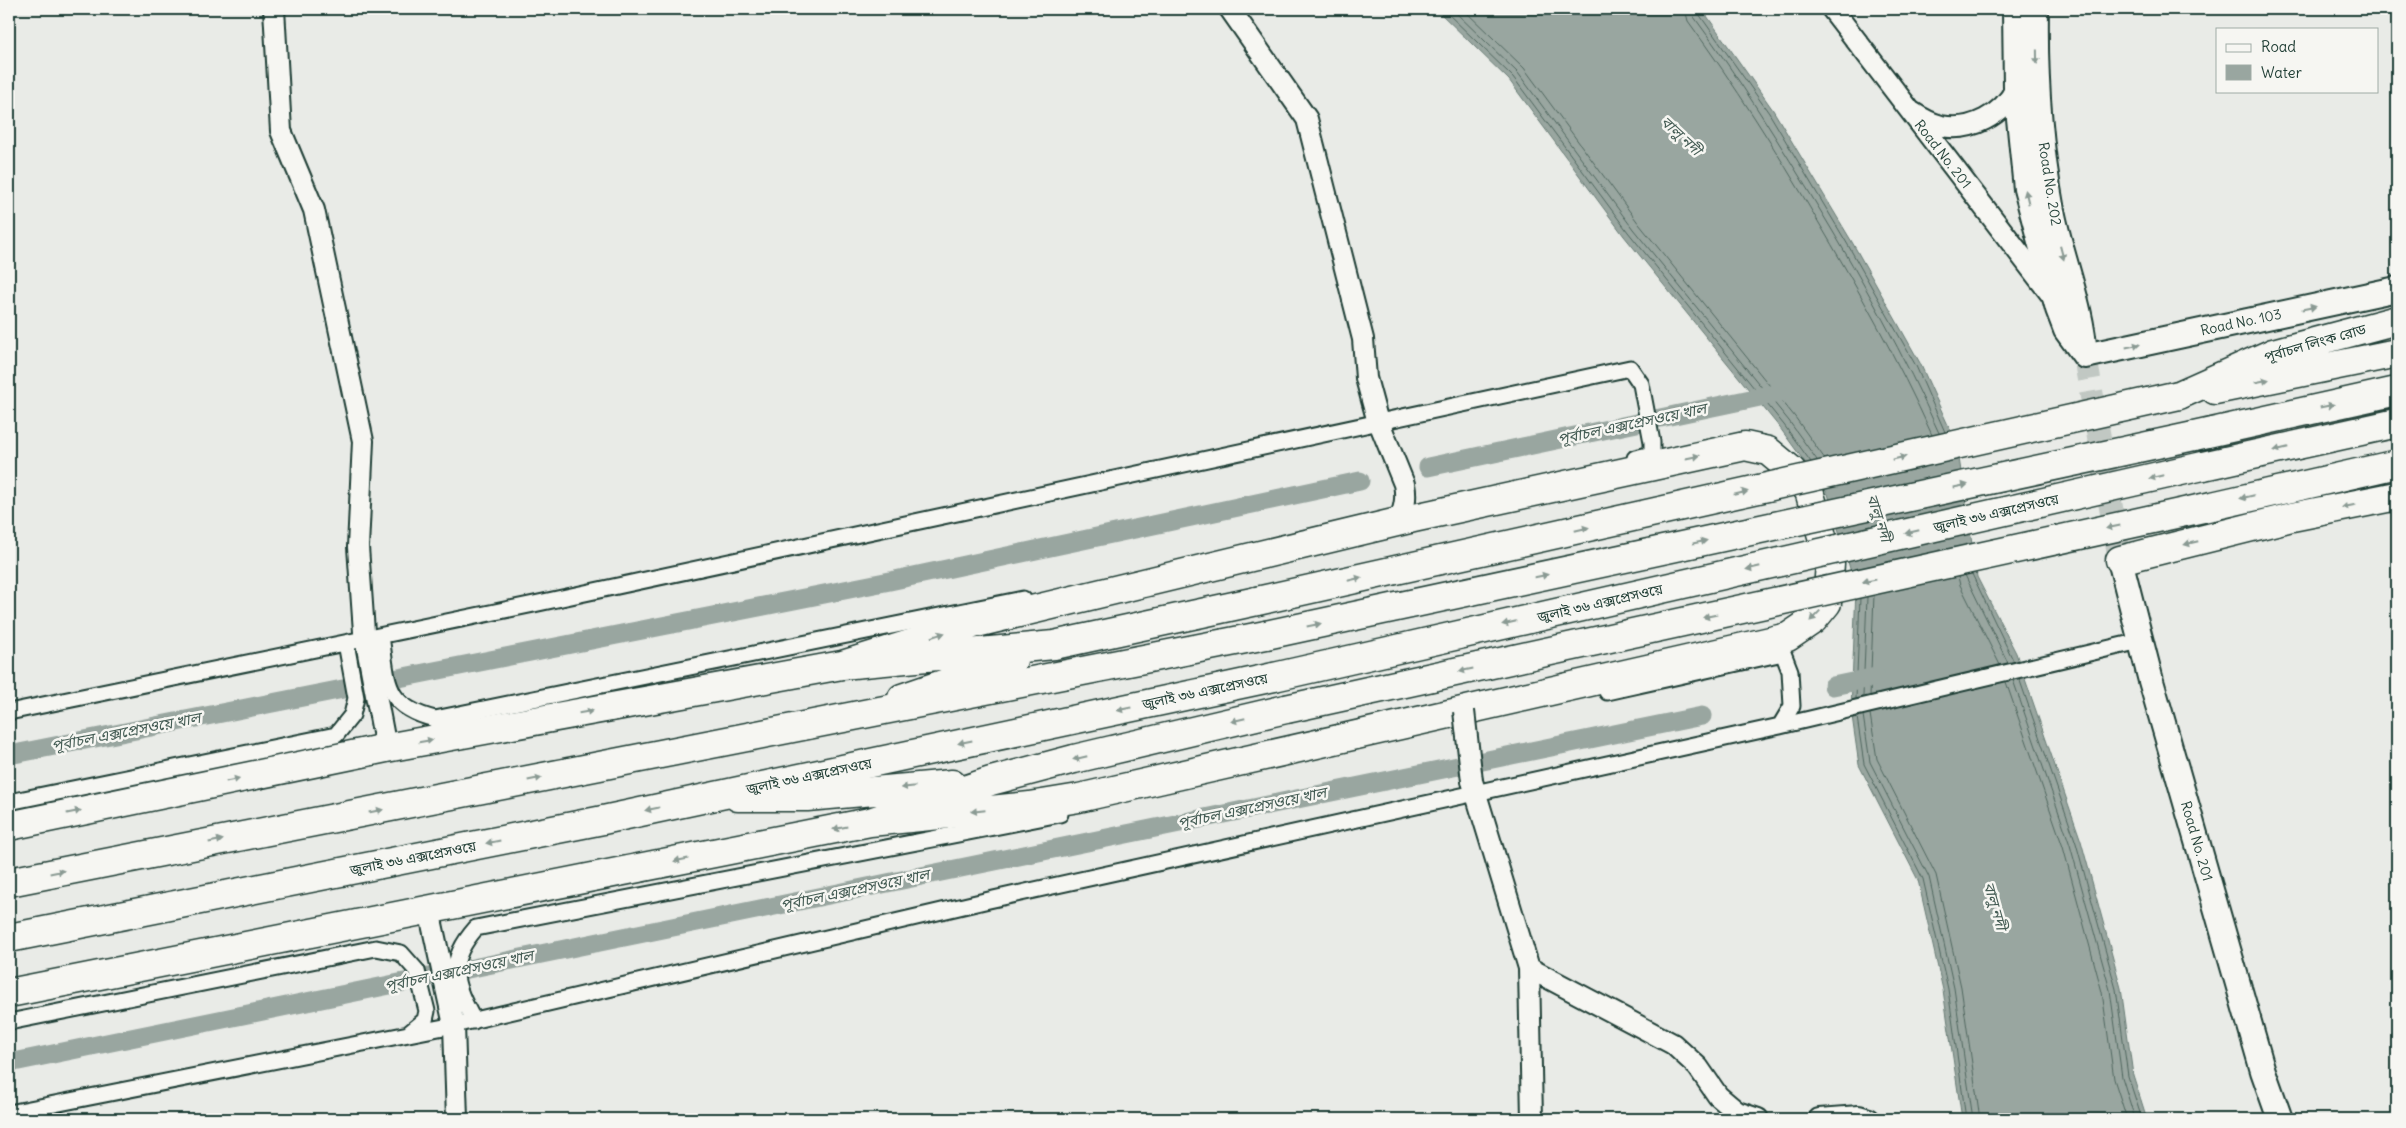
<svg xmlns="http://www.w3.org/2000/svg" width="2406" height="1128" font-family="Delius,'Noto Sans Bengali',sans-serif">
	<style>
		.water { fill: #99a6a0; stroke: #687c75 }
		.lines { fill: none; stroke-linecap: round; stroke-linejoin: round }
		.shore { stroke: #50675f; stroke-width: 1 }
		.canal { stroke: #99a6a0; stroke-width: 19 }
		.tertiary-tunnel { stroke: #c1c8c3; stroke-width: 24; stroke-dasharray: 24 12; stroke-linecap: butt }
		.pedestrian-casing { stroke: #1f3d34; stroke-width: 19 }
		.minor-casing { stroke: #1f3d34; stroke-width: 24 }
		.tertiary-casing { stroke: #1f3d34; stroke-width: 28 }
		.primary-casing { stroke: #1f3d34; stroke-width: 31 }
		.motorway-casing { stroke: #1f3d34; stroke-width: 31 }
		.pedestrian { stroke: #f6f6f2; stroke-width: 15 }
		.minor { stroke: #f6f6f2; stroke-width: 20 }
		.tertiary { stroke: #f6f6f2; stroke-width: 24 }
		.primary { stroke: #f6f6f2; stroke-width: 28 }
		.motorway { stroke: #f6f6f2; stroke-width: 28 }
		.minor-bridge-casing { stroke: #1f3d34; stroke-width: 24; stroke-linecap: butt }
		.primary-bridge-casing { stroke: #1f3d34; stroke-width: 31; stroke-linecap: butt }
		.motorway-bridge-casing { stroke: #1f3d34; stroke-width: 31; stroke-linecap: butt }
		.minor-bridge { stroke: #f6f6f2; stroke-width: 20 }
		.primary-bridge { stroke: #f6f6f2; stroke-width: 28 }
		.motorway-bridge { stroke: #f6f6f2; stroke-width: 28 }
		.oneway { fill: #8a9a93 }
		.labels { text-anchor: middle; stroke-width: 5; stroke-linejoin: round; paint-order: stroke }
		.street-label { font-size: 14px; fill: #1f3d34; stroke: #f6f6f2 }
		.water-label { font-size: 15px; font-style: italic; fill: #445c54; stroke: #f6f6f2 }
	</style>
	<rect width="100%" height="100%" fill="#e9ebe7"/>
	<filter id="ink" filterUnits="userSpaceOnUse"><feTurbulence type="fractalNoise" baseFrequency=".02" numOctaves="2"/><feDisplacementMap in="SourceGraphic" scale="10" xChannelSelector="R" yChannelSelector="G"/><feConvolveMatrix kernelMatrix="1 2 1 2 8 2 1 2 1" color-interpolation-filters="sRGB"/></filter>
	<g filter="url(#ink)">
		<path class="water" d="M1436,9H1702L1773,110L1852,242L1920,363L1957,445L1977,577L2016,653L2081,841L2121,988L2133,1075L2147,1119H1962L1943,990L1918,880L1859,765L1851,709L1856,589L1828,494L1780,428L1624,236L1509,80Z"/>
		<g class="lines">
			<path class="shore" d="M1443,9L1513,77L1628,232L1784,425L1811,462
				M1452,9L1518,73L1633,229L1789,421L1817,460
				M1463,9L1524,68L1639,224L1795,417L1825,459
				M1685,9L1688,21C1735,85 1776,150 1816,218C1858,289 1898,360 1932,435
				M1692,9L1694,17C1740,79 1780,144 1820,210C1864,283 1904,355 1939,433
				M1698,9L1699,14L1769,113L1848,245L1916,366L1945,432
				M1972,574L2014,662
				M1965,575L2008,663
				M1958,577L1960,585L2000,665
				M2019,678L2076,843L2116,989L2128,1076L2142,1119
				M2013,680L2070,845L2110,990L2122,1077L2135,1119
				M2006,682L2063,847L2102,992L2114,1079L2127,1119
				M1870,696L1874,595
				M1863,697L1867,597
				M1856,699L1860,598
				M1870,714L1877,759L1936,875L1961,987L1980,1119
				M1863,715L1870,762L1929,877L1954,988L1973,1119
				M1857,717L1864,764L1923,879L1948,989L1966,1119"/>
			<path class="canal" d="M1428,467L1779,393
				M1833,686L1876,677
				M9,755L890,581L1360,481
				M9,1063L1702,716"/>
			<path class="tertiary-tunnel" d="M2085,356L2120,560"/>
			<g class="pedestrian-casing">
				<path id="pedestrian" d="M381,636C388,682 383,706 435,719L1023,599
					M1607,692L1783,653L1790,671L1792,706L1780,726
					M9,712L534,604L1630,368L1641,384L1652,442V454L1635,458
					M9,802L336,735L352,715L356,698L346,643
					M474,1021C454,984 445,963 476,928L1060,814
					M9,1022L376,948L401,953L417,971L427,1011L425,1020L408,1034
					M9,1113L454,1025L989,900L1780,726L2140,641"/>
			</g>
			<g class="minor-casing">
				<path id="minor" d="M274,9L281,131L314,210L363,441L358,547L364,632L386,748
					M1230,9L1307,119L1363,339L1366,378L1376,415L1404,484C1407,499 1404,509 1399,522
					M1832,9L2053,297
					M1912,112C1921,118 1930,123 1941,126C1971,132 2003,115 2016,88
					M1472,781L1529,968L1532,1119
					M429,910L454,1025L457,1119
					M1529,968L1673,1044L1698,1067L1718,1096L1737,1112L1758,1119
					M1819,1119L1859,1116L1869,1119"/>
			</g>
			<g class="tertiary-casing">
				<path id="tertiary" d="M2015,9L2016,88L2026,189L2058,309L2066,330L2085,356
					M2036,9C2035,74 2039,141 2051,205C2060,256 2082,304 2085,356
					M2085,356L2397,289
					M2120,560L2151,681L2263,1071L2280,1119"/>
			</g>
			<g class="primary-casing">
				<path id="primary" d="M2215,390L2397,353
					M2179,395L2273,353L2397,320
					M2212,506L2397,464
					M2120,560L2292,517L2397,496
					M842,665L977,623L1414,518L1745,446L1768,451L1791,470L1809,491L1830,564L1827,603L1813,620L1788,637L1079,798L1030,806L870,822
					M902,698L1013,660
					M738,797H807L952,784
					M9,826L386,748L842,665L1054,645L1257,601
					M9,993L870,822L991,781L1074,759L1286,709"/>
			</g>
			<g class="motorway-casing">
				<path id="motorway" d="M2194,436L2397,391
					M2203,466L2397,423
					M9,882L1266,635
					M9,938L603,820L1274,677"/>
			</g>
			<use href="#pedestrian" class="pedestrian"/>
			<use href="#minor" class="minor"/>
			<use href="#tertiary" class="tertiary"/>
			<use href="#primary" class="primary"/>
			<use href="#motorway" class="motorway"/>
			<g class="minor-bridge-casing">
				<path id="minor-bridge" d="M1464,711L1472,781"/>
			</g>
			<g class="primary-bridge-casing">
				<path id="primary-bridge" d="M1257,601L2179,395
					M1286,709L2212,506"/>
			</g>
			<g class="motorway-bridge-casing">
				<path id="motorway-bridge" d="M1266,635L2194,436
					M1274,677L2203,466"/>
			</g>
			<use href="#minor-bridge" class="minor-bridge"/>
			<use href="#primary-bridge" class="primary-bridge"/>
			<use href="#motorway-bridge" class="motorway-bridge"/>
		</g>
		<defs><path id="oneway-solid" d="M-6-.8H1V-3.2L6.5 0L1 3.2V.8H-6Z" transform="scale(1.25)"/></defs>
		<g class="oneway">
			<use href="#oneway-solid" transform="translate(2037 57) rotate(89)"/>
			<use href="#oneway-solid" transform="translate(2027 197) rotate(-103)"/>
			<use href="#oneway-solid" transform="translate(2062 253) rotate(75)"/>
			<use href="#oneway-solid" transform="translate(2309 308) rotate(-12)"/>
			<use href="#oneway-solid" transform="translate(2133 346) rotate(-12)"/>
			<use href="#oneway-solid" transform="translate(2262 381) rotate(-12)"/>
			<use href="#oneway-solid" transform="translate(2327 406) rotate(-12)"/>
			<use href="#oneway-solid" transform="translate(2281 449) rotate(167)"/>
			<use href="#oneway-solid" transform="translate(1693 457) rotate(-12)"/>
			<use href="#oneway-solid" transform="translate(1899 458) rotate(-13)"/>
			<use href="#oneway-solid" transform="translate(2156 477) rotate(167)"/>
			<use href="#oneway-solid" transform="translate(1961 486) rotate(-12)"/>
			<use href="#oneway-solid" transform="translate(1741 493) rotate(-13)"/>
			<use href="#oneway-solid" transform="translate(2247 497) rotate(167)"/>
			<use href="#oneway-solid" transform="translate(2349 506) rotate(169)"/>
			<use href="#oneway-solid" transform="translate(2113 527) rotate(168)"/>
			<use href="#oneway-solid" transform="translate(1582 529) rotate(-13)"/>
			<use href="#oneway-solid" transform="translate(1912 532) rotate(167)"/>
			<use href="#oneway-solid" transform="translate(1700 542) rotate(-12)"/>
			<use href="#oneway-solid" transform="translate(2191 543) rotate(166)"/>
			<use href="#oneway-solid" transform="translate(1753 568) rotate(167)"/>
			<use href="#oneway-solid" transform="translate(1541 576) rotate(-12)"/>
			<use href="#oneway-solid" transform="translate(1355 579) rotate(-13)"/>
			<use href="#oneway-solid" transform="translate(1869 581) rotate(168)"/>
			<use href="#oneway-solid" transform="translate(1710 616) rotate(168)"/>
			<use href="#oneway-solid" transform="translate(1815 616) rotate(134)"/>
			<use href="#oneway-solid" transform="translate(1509 623) rotate(167)"/>
			<use href="#oneway-solid" transform="translate(1314 625) rotate(-12)"/>
			<use href="#oneway-solid" transform="translate(938 635) rotate(-17)"/>
			<use href="#oneway-solid" transform="translate(1466 670) rotate(168)"/>
			<use href="#oneway-solid" transform="translate(1124 709) rotate(168)"/>
			<use href="#oneway-solid" transform="translate(586 712) rotate(-10)"/>
			<use href="#oneway-solid" transform="translate(1238 720) rotate(167)"/>
			<use href="#oneway-solid" transform="translate(426 741) rotate(-10)"/>
			<use href="#oneway-solid" transform="translate(965 742) rotate(168)"/>
			<use href="#oneway-solid" transform="translate(1080 758) rotate(167)"/>
			<use href="#oneway-solid" transform="translate(535 779) rotate(-11)"/>
			<use href="#oneway-solid" transform="translate(233 780) rotate(-12)"/>
			<use href="#oneway-solid" transform="translate(908 787) rotate(174)"/>
			<use href="#oneway-solid" transform="translate(652 809) rotate(168)"/>
			<use href="#oneway-solid" transform="translate(376 811) rotate(-11)"/>
			<use href="#oneway-solid" transform="translate(978 811) rotate(174)"/>
			<use href="#oneway-solid" transform="translate(74 812) rotate(-12)"/>
			<use href="#oneway-solid" transform="translate(840 828) rotate(169)"/>
			<use href="#oneway-solid" transform="translate(216 841) rotate(-11)"/>
			<use href="#oneway-solid" transform="translate(493 842) rotate(169)"/>
			<use href="#oneway-solid" transform="translate(681 860) rotate(169)"/>
			<use href="#oneway-solid" transform="translate(57 872) rotate(-11)"/>
		</g>
	</g>
	<g class="labels">
		<g class="street-label">
			<text transform="translate(1943 154) rotate(52)" y="5">Road No. 201</text>
			<text transform="translate(2050 184) rotate(81)" y="5">Road No. 202</text>
			<text transform="translate(2241 322) rotate(-12)" y="5">Road No. 103</text>
			<text transform="translate(2315 343) rotate(-16)" y="5">পূর্বাচল লিংক রোড</text>
			<text transform="translate(1996 513) rotate(-13)" y="5">জুলাই ৩৬ এক্সপ্রেসওয়ে</text>
			<text transform="translate(1600 603) rotate(-13)" y="5">জুলাই ৩৬ এক্সপ্রেসওয়ে</text>
			<text transform="translate(1205 691) rotate(-12)" y="5">জুলাই ৩৬ এক্সপ্রেসওয়ে</text>
			<text transform="translate(809 776) rotate(-12)" y="5">জুলাই ৩৬ এক্সপ্রেসওয়ে</text>
			<text transform="translate(2197 841) rotate(74)" y="5">Road No. 201</text>
			<text transform="translate(413 858) rotate(-11)" y="5">জুলাই ৩৬ এক্সপ্রেসওয়ে</text>
		</g>
		<g class="water-label">
			<text transform="translate(1681 136) rotate(43)" y="5">বালু নদী</text>
			<text transform="translate(1632 424) rotate(-12)" y="5">পূর্বাচল এক্সপ্রেসওয়ে খাল</text>
			<text transform="translate(1879 518) rotate(72)" y="5">বালু নদী</text>
			<text transform="translate(126 732) rotate(-11)" y="5">পূর্বাচল এক্সপ্রেসওয়ে খাল</text>
			<text transform="translate(1252 808) rotate(-12)" y="5">পূর্বাচল এক্সপ্রেসওয়ে খাল</text>
			<text transform="translate(855 890) rotate(-12)" y="5">পূর্বাচল এক্সপ্রেসওয়ে খাল</text>
			<text transform="translate(1995 906) rotate(74)" y="5">বালু নদী</text>
			<text transform="translate(459 971) rotate(-12)" y="5">পূর্বাচল এক্সপ্রেসওয়ে খাল</text>
		</g>
	</g>
	<rect width="2406" height="1128" fill="none" stroke="#f6f6f2" stroke-width="30"/>
	<rect x="15" y="15" width="2376" height="1098" fill="none" stroke="#1f3d34" stroke-width="2" filter="url(#ink)"/>
	<rect x="2216" y="28" width="162" height="65" fill="#f6f6f2" stroke="#a0aca6"/>
	<rect x="2226" y="44" width="25" height="8" fill="#f6f6f2" stroke="#a0aca6"/>
	<text x="2261" y="52" font-size="15" fill="#1f3d34">Road</text>
	<rect x="2226" y="65" width="25" height="15" fill="#99a6a0" stroke="#a0aca6"/>
	<text x="2261" y="78" font-size="15" fill="#1f3d34">Water</text>
</svg>
